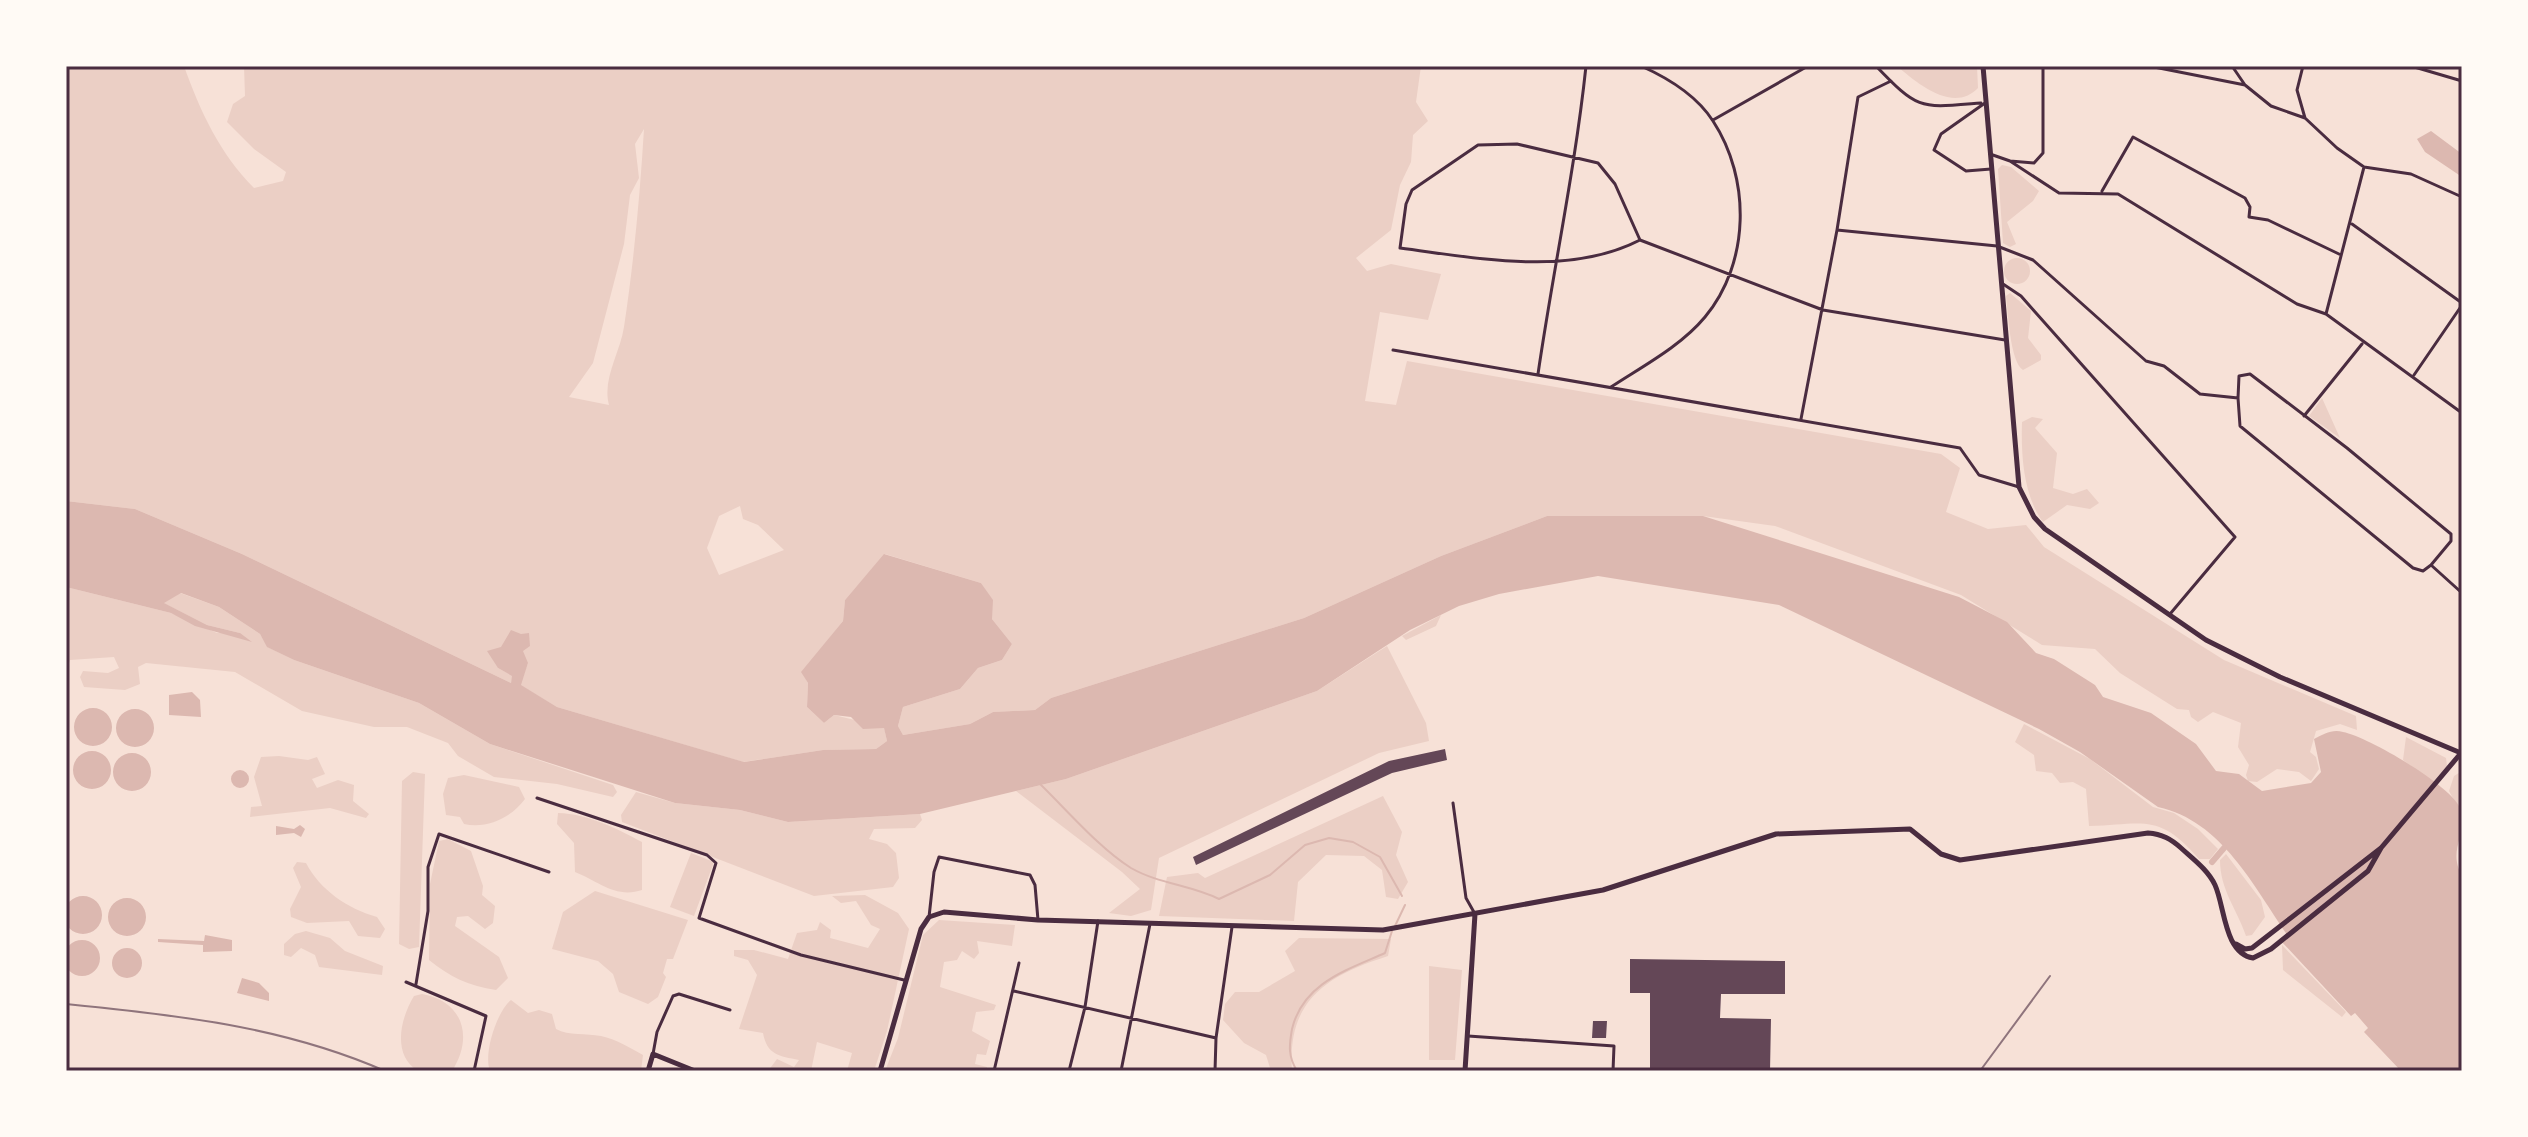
<svg xmlns="http://www.w3.org/2000/svg" width="2528" height="1137" font-family="Rubik,sans-serif">
	<style>
		.green { fill: #ebcfc5; fill-rule: evenodd }
		.water { fill: #dcb8b0 }
		.lines { fill: none; stroke-linecap: round; stroke-linejoin: round }
		.stream { stroke: #dcb8b0; stroke-width: 2 }
		.canal { stroke: #dcb8b0; stroke-width: 6 }
		.building { fill: #644757 }
		.minor { stroke: #4a2c40; stroke-width: 3 }
		.secondary { stroke: #4a2c40; stroke-width: 5 }
		.rail { stroke: #8f747c; stroke-width: 2 }
		.neatline { fill: none; stroke: #4a2c40; stroke-width: 3 }
	</style>
	<rect width="100%" height="100%" fill="#f7e1d7"/>
	<path class="green" d="M66,66H184C200,111 220,154 254,188L283,181L286,172L254,149L227,122L233,104L245,96L244,66H1421L1416,102L1428,121L1413,135L1411,162L1400,185L1391,230L1356,258L1367,271L1391,264L1441,274L1428,320L1380,312L1365,401L1396,405L1407,361L1941,454L1960,468L1946,512L1988,529L2026,525L2044,547L2224,660L2356,716L2357,730L2340,724L2316,731L2310,752L2316,757L2319,769L2311,781L2299,772L2277,769L2257,782L2248,781L2246,775L2249,765L2238,747L2241,723L2213,712L2198,722L2191,717L2189,710L2177,709L2120,673L2095,649L2042,645L1961,595L1775,526L1703,516H1547L1441,556L1304,618L1051,698L1035,710L993,712L970,724L903,735L898,726L903,707L960,689L978,668L1002,660L1012,644L992,619V600L981,583L885,554L845,600L843,621L802,672L808,683L807,707L824,723L834,715L884,727L887,741L876,749L823,750L743,762L557,707L520,685L528,663L498,668L513,676L511,683L242,554L135,509L66,501ZM644,129C640,194 634,261 624,327C620,353 602,379 609,405L569,397L593,363L624,244L630,195L639,178L635,144ZM740,506L743,519L758,525L784,550L719,575L707,548L719,516Z
		M1897,66H1977L1978,88C1953,114 1917,83 1897,66Z
		M2002,165L2011,167L2039,191L2033,201L2007,222L2016,244L2010,247L2003,243L1998,169Z
		M2004 271a13 13 0 1 1 26 0a13 13 0 1 1-26 0Z
		M2010,293L2031,311L2028,338L2041,355V360L2023,370C2010,362 2008,312 2006,296Z
		M2322,398L2340,438L2309,416Z
		M2032,417L2043,419L2035,428L2057,453L2053,488L2073,494L2087,489L2099,503L2090,509L2067,505L2043,522C2023,495 2021,454 2022,422Z
		M66,587L171,613L217,633H240L207,625L163,603L180,593L219,607L260,634L268,647L294,660L419,703L490,744L613,785L617,792L613,797L557,784L494,777L458,756L448,743L407,727H374L302,711L235,672L146,663L138,667L140,684L125,690L84,687L80,677L83,671L108,673L119,668L114,657L70,660L66,673Z
		M1441,615L1436,626L1406,640L1402,636Z
		M1387,646L1426,723L1429,741L1379,753L1159,858L1151,910L1131,916L1109,913L1140,889L1122,872L1016,791L1066,779L1317,691Z
		M2024,724L2090,759L2153,807L2174,813L2198,829L2218,849L2210,859H2199C2159,813 2146,824 2089,826L2086,789L2073,782L2060,783L2052,773L2036,771L2034,755L2015,742Z
		M2406,737L2446,758L2447,766L2433,782L2403,760Z
		M279,756L308,760L317,757L325,774L312,779L317,788L338,780L354,785L353,801L369,814L366,818L330,808L250,817L251,807L262,806L254,777L261,757Z
		M2462,771V815L2449,791L2454,776Z
		M413,772L425,774L419,947L409,949L399,944L402,781Z
		M464,775L519,787L525,799C511,818 487,829 464,824L460,817L446,815L443,794L448,778Z
		M636,792L675,803L740,810L788,822L920,814L922,820L915,828L874,829L869,839L887,844L896,853L899,878L893,887L814,896L622,822L621,815Z
		M1383,796L1402,832L1396,855L1408,882L1398,899L1386,897L1382,870L1364,856L1326,855L1298,882L1294,921L1159,916L1167,877L1198,873L1205,878Z
		M558,813C588,814 616,828 642,842V890C616,899 598,881 575,872L574,843L557,824Z
		M448,839L471,851L483,886L482,895L495,906L493,923L485,929L468,916L457,917L455,926L499,957L508,978L496,990C469,986 450,977 429,960L430,884L439,841Z
		M691,853L714,862L694,916L670,907Z
		M2226,854L2261,900L2265,917L2252,935L2246,936C2237,909 2220,890 2220,860Z
		M297,862L306,863C320,890 348,909 377,917L385,929L380,938L358,936L349,921L307,923L291,917L290,909L301,887L293,868Z
		M595,891L688,920L673,959H667L663,973L666,977L658,997L648,1004L619,992L613,974L598,961L552,949L563,912Z
		M865,895L898,913L909,929L887,1031L874,1071H847L852,1053L817,1042L811,1071H768L777,1059L794,1067L799,1060C779,1056 767,1055 763,1033L739,1029L757,975L748,960L734,956V950H754L788,959L797,933L817,930L820,922L831,930L830,938L868,948L880,929L871,925L856,901L841,903L832,896Z
		M939,920L1015,925L1012,946L977,941L979,953L974,959L962,951L957,960L944,962L940,987L996,1005L994,1010L976,1012L972,1031L990,1041L986,1055L977,1054L975,1064L987,1067V1071H885L898,1038L923,935Z
		M306,931L330,938L345,951L383,966L382,975L319,967L315,955L301,948L291,957L284,955V944L295,934Z
		M1299,938L1391,939L1388,956C1326,976 1287,1000 1292,1071H1271L1266,1055L1244,1043L1223,1020L1225,1004L1235,992H1259L1295,971L1285,951Z
		M2282,945L2346,1012L2342,1017L2283,970Z
		M1429,966L1462,970L1455,1060H1429Z
		M422,994C463,1001 474,1037 452,1071H418C392,1055 400,1019 414,996Z
		M511,1000L528,1013L539,1010L552,1014L556,1029C569,1036 586,1033 601,1036C616,1039 630,1048 643,1055L641,1071H490C483,1054 497,1011 511,1000Z"/>
	<path class="water" d="M2431,131L2462,154V177L2425,152L2417,139Z
		M66,501L135,509L242,554L511,683L512,676L498,668L487,651L501,647L511,630L521,634L529,633L530,646L523,651L528,663L521,685L557,707L744,762L823,750L876,749L887,741L884,728L863,729L851,717L834,715L824,723L807,707L808,683L801,672L843,621L845,600L884,554L981,583L993,600L992,619L1012,644L1002,660L978,668L960,689L903,707L898,726L903,735L970,724L993,712L1035,710L1051,698L1304,618L1441,556L1547,516H1703L1959,597L2007,622L2036,653L2054,659L2095,685L2103,697L2151,713L2196,744L2216,771L2239,774L2262,791L2311,783L2321,772L2314,739C2324,734 2332,729 2343,732C2369,737 2454,787 2461,810C2468,835 2447,849 2462,876V1071H2401L2364,1032L2368,1028L2355,1013L2351,1016L2281,941L2288,936C2254,887 2222,821 2158,807L2080,752L2039,729L1779,605L1598,576L1499,594L1459,606L1410,630L1317,691L1066,779L920,814L788,822L740,810L675,803L490,744L419,703L294,660L267,647L260,634L219,607L181,593L164,603L207,625L240,633L252,642L195,626L171,613L66,587Z
		M192,692L200,700L201,717L169,715V695Z
		M74 727a19 19 0 1 1 38 0a19 19 0 1 1-38 0Z
		M116 728a19 19 0 1 1 38 0a19 19 0 1 1-38 0Z
		M73 770a19 19 0 1 1 38 0a19 19 0 1 1-38 0Z
		M113 772a19 19 0 1 1 38 0a19 19 0 1 1-38 0Z
		M231 779a9 9 0 1 1 18 0a9 9 0 1 1-18 0Z
		M300,825L305,829L301,837L294,833L276,835V826L294,829Z
		M64 915a19 19 0 1 1 38 0a19 19 0 1 1-38 0Z
		M108 917a19 19 0 1 1 38 0a19 19 0 1 1-38 0Z
		M205,935L232,940V951L203,952V945L158,942V939L204,941Z
		M64 958a18 18 0 1 1 36 0a18 18 0 1 1-36 0Z
		M112 963a15 15 0 1 1 30 0a15 15 0 1 1-30 0Z
		M242,978L259,983L269,993V1001L237,993Z"/>
	<g class="lines">
		<path class="stream" d="M1039,783C1066,809 1099,848 1131,868C1159,884 1191,885 1219,899L1270,875L1305,845L1329,838L1353,842L1380,857L1402,896
			M1395,926L1405,905
			M1297,1071C1288,1056 1289,1046 1292,1029C1303,983 1347,970 1385,953L1392,931"/>
		<path class="canal" d="M2212,862L2224,848"/>
	</g>
	<path class="building" d="M1445,749L1447,760L1392,773L1196,865L1193,857L1389,761Z
		M1630,959L1785,961V994H1721L1720,1018L1771,1019L1770,1071H1650V993H1630Z
		M1593,1021H1607L1606,1038H1592Z"/>
	<g class="lines">
		<path class="minor" d="M1876,66C1919,111 1920,108 1981,103
			M2149,66L2245,85L2271,106L2305,118L2337,148L2364,167L2411,174L2462,197
			M2232,66L2245,85
			M2303,66L2297,90L2305,118
			M2411,66L2462,81
			M1985,103L1941,134L1934,150L1966,171L1991,169
			M1713,120L1808,66
			M1990,154L2010,161L2059,193L2118,194L2297,304L2326,314L2462,413
			M2010,161L2034,163L2043,153V66
			M2102,191L2133,137L2245,198L2250,207L2249,217L2268,220L2339,254
			M2352,224L2462,303
			M1837,230L1997,246L2033,260L2146,361L2164,366L2200,394L2238,398L2240,426L2413,568L2423,571L2431,565L2462,593
			M1640,240C1568,277 1478,258 1400,248L1406,204L1412,190L1478,145L1517,144L1598,163L1615,184L1640,240L1823,310L2005,340
			M2003,284L2021,296L2235,537L2170,614
			M2326,314L2364,167
			M1393,350L1960,448L1979,475L2019,487
			M1538,374C1553,271 1575,170 1586,66
			M2414,375L2462,305
			M1611,387C1643,366 1681,346 1705,317C1750,263 1751,179 1713,121C1697,96 1668,78 1641,66
			M2238,398L2239,376L2250,374L2347,448L2451,534V541L2431,565
			M2304,416L2362,344
			M1801,419L1837,230L1858,97L1891,81
			M537,798L707,855L716,863L699,918L801,955L904,980
			M1453,803L1466,898L1475,914
			M929,917L934,872L939,857L1030,875L1035,885L1038,920
			M406,982L486,1016L474,1071
			M416,984L428,911V867L439,834L549,872
			M1014,991L1216,1038
			M1468,1036L1614,1046L1613,1071
			M653,1054L657,1032L673,996L679,994L730,1010
			M994,1071L1019,963
			M1069,1071L1085,1007L1098,921
			M1121,1071L1150,924
			M1215,1071L1216,1038L1232,927"/>
		<path class="secondary" d="M1983,66L2019,487L2034,517L2045,529L2206,640L2280,677L2461,753L2381,848L2252,948L2245,949L2236,944
			M648,1071L653,1054L695,1071
			M880,1071L921,929L929,917L944,912L1038,920L1383,930L1603,890L1776,834L1910,829L1941,854L1960,860L2148,833C2162,834 2171,839 2181,848C2193,859 2208,870 2215,885C2225,907 2224,953 2253,958L2271,949L2368,871L2381,848
			M1465,1071L1475,914"/>
		<path class="rail" d="M66,1004C176,1015 282,1026 385,1071
			M1980,1071L2050,976"/>
	</g>
	<rect width="2528" height="1137" fill="none" stroke="#fffaf5" stroke-width="136"/>
	<rect x="68" y="68" width="2392" height="1001" class="neatline"/>
</svg>
